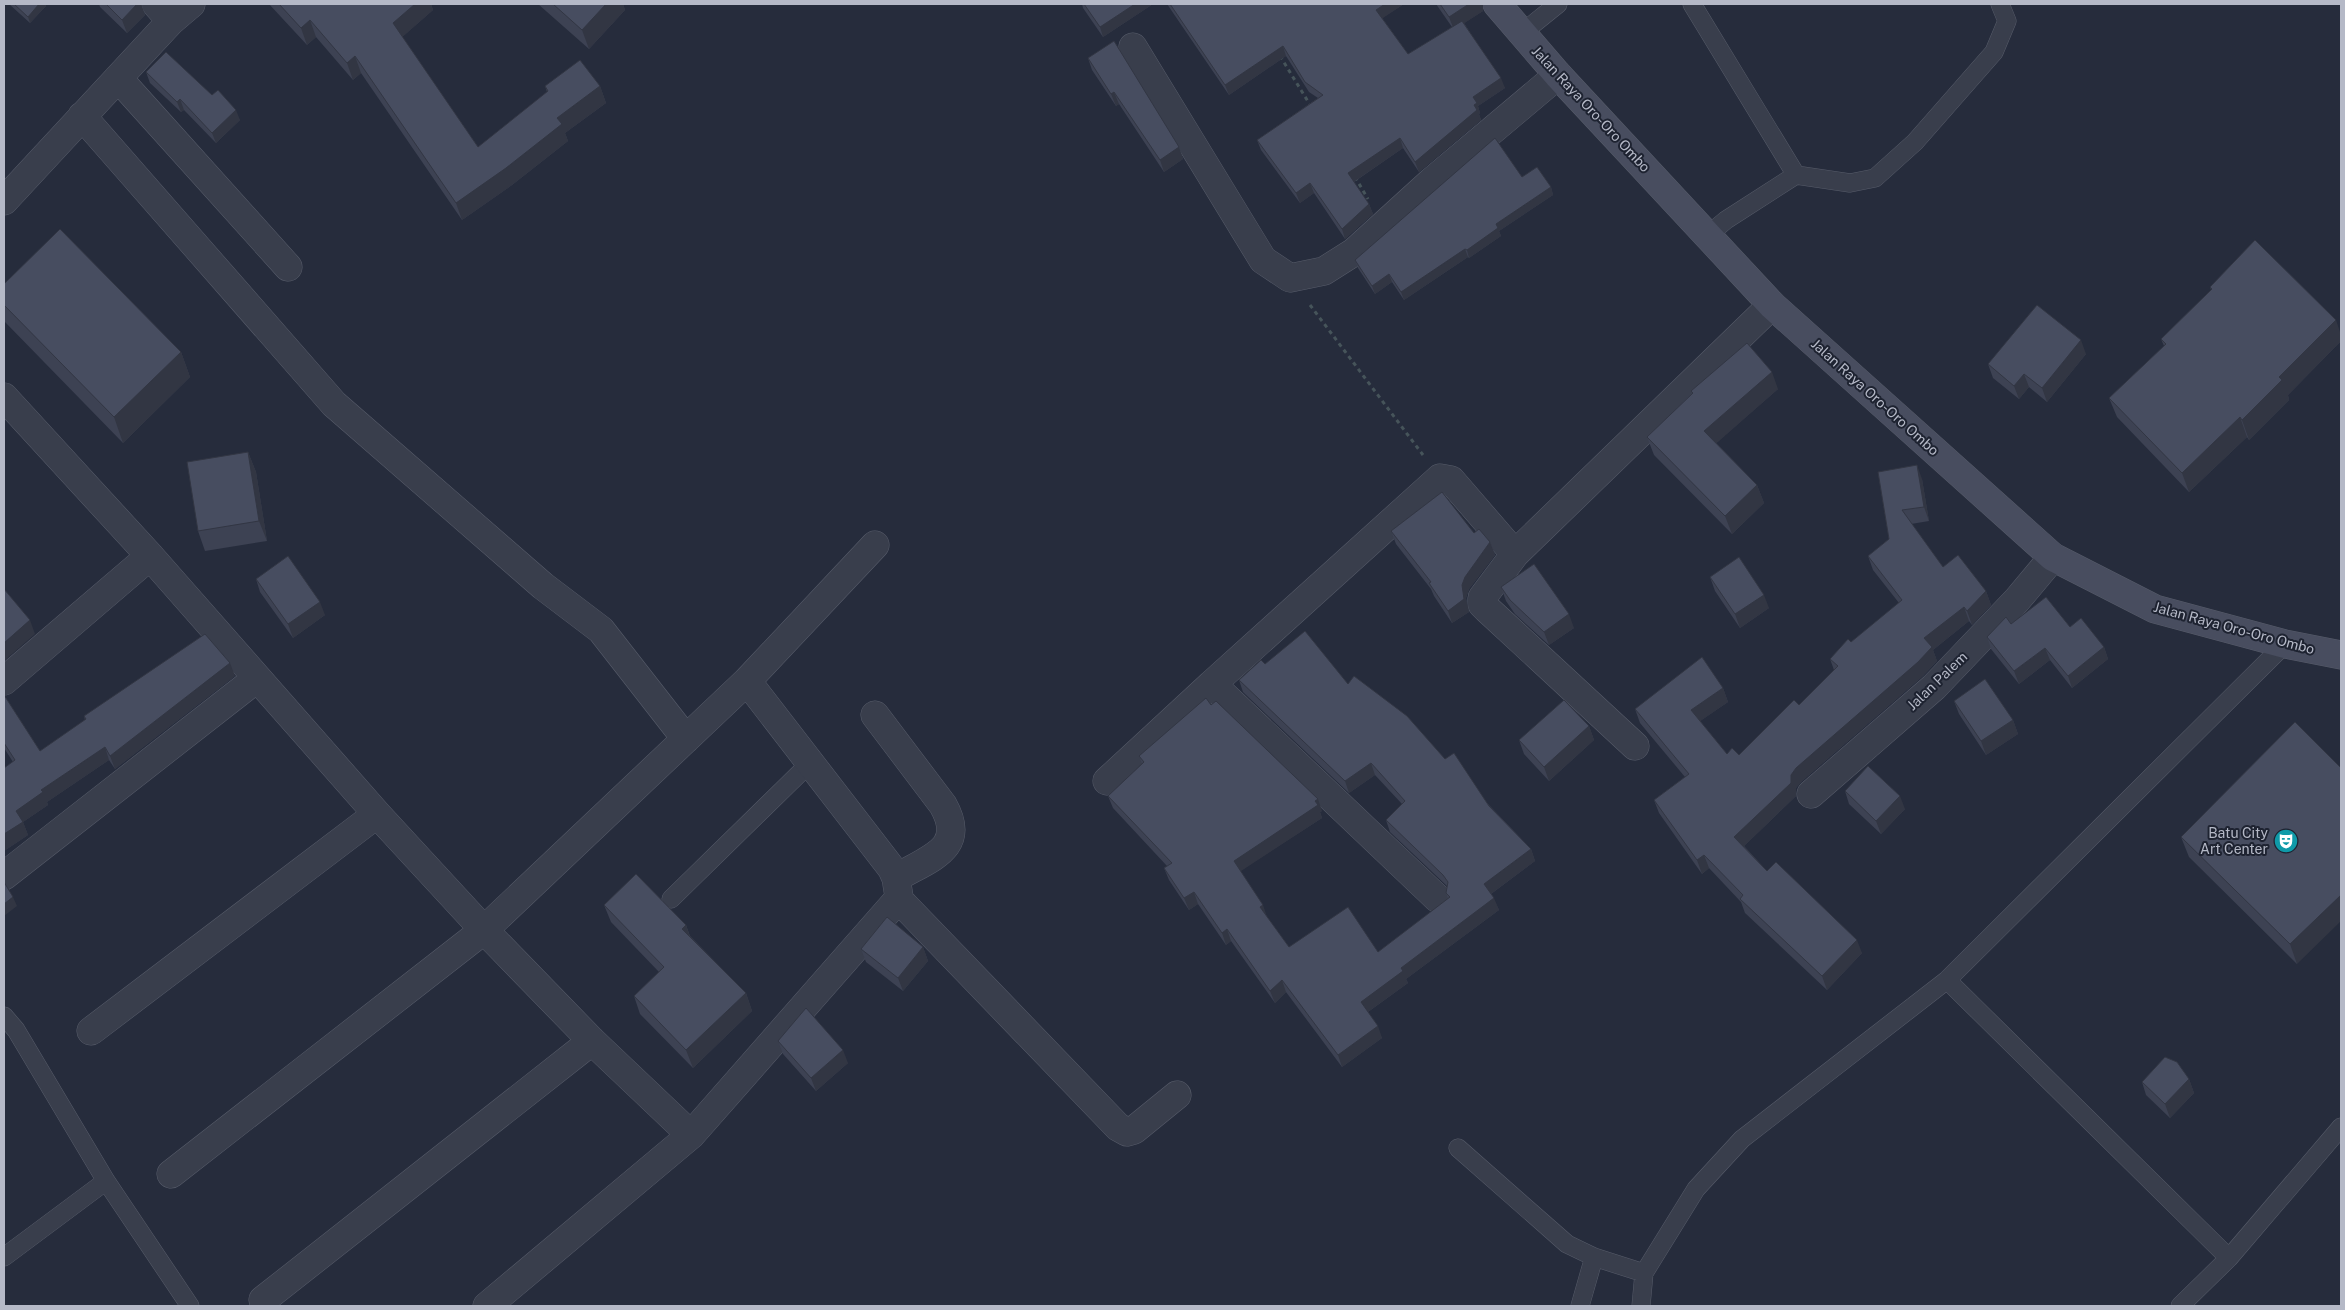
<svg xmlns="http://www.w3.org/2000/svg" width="2345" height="1310" font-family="'Public Sans',sans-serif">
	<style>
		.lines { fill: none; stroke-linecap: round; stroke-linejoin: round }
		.service-casing { stroke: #575c6a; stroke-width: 19 }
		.minor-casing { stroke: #575c6a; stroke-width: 29 }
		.secondary-casing { stroke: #575c6a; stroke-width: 29 }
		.path { stroke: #46545a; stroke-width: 3; stroke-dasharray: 4 4; stroke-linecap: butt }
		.service { stroke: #393e4c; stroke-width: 18 }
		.minor { stroke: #393e4c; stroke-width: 28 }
		.secondary { stroke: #484d5f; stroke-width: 28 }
		.wall { fill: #3d4253 }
		.shaded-wall { fill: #323643 }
		.building { fill: #474d60; stroke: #323643 }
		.labels { text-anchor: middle; stroke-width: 4; stroke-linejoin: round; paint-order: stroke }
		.street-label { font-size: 14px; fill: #b5b9c7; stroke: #1e2331 }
		.poi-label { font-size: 14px; fill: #b5b9c7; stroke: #1e2331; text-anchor: end }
	</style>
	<rect width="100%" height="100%" fill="#262c3c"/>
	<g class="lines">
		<g class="service-casing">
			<path id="service" d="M1692,4L1796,175L1726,220L1708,235
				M1522,33L1558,4
				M1796,175L1850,183L1875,178L1915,142L1994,52L2007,21L2000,4
				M671,899L809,764
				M1947,980L2229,1258
				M4,1016L16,1030L106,1181L190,1306
				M1458,1148L1567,1244L1594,1257L1644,1273
				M4,1257L106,1181
				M1580,1306L1594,1257
				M1641,1306L1644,1273L1696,1189L1742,1139L1947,980L2285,644
				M2180,1306L2229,1258L2341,1127"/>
		</g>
		<g class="minor-casing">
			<path id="minor" d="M156,4L171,21
				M1133,47L1263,260L1290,278L1324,271L1354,252L1432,181L1558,75
				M118,78L288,267
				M82,116L334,404L543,586L601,630L686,739
				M4,201L171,21L191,4
				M4,397L150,556L377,814L484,930L592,1041L691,1135L487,1306
				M875,545L747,681L892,869L896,878L900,903
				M4,681L150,556
				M875,715L943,805C968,849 929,858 896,878
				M1635,746L1487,609L1482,604V598L1515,554L1772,305
				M1107,781L1212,684
				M1811,794L1934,687L2017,600L2053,557
				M4,876L256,679
				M1437,898L1212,684L1440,478L1451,480L1515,554
				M91,1031L377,814
				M691,1135L894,904L900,903L905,906L1118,1127L1127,1132L1134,1130L1177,1095
				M171,1174L484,930L747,681
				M263,1300L592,1041"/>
		</g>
		<g class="secondary-casing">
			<path id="secondary" d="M1497,4L1558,75L1772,305L2053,557L2155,609L2285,644L2341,655"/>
		</g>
		<path class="path" d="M1280,56L1312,108
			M1355,177L1368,199
			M1310,305L1423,455"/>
		<use href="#service" class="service"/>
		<use href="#minor" class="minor"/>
		<use href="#secondary" class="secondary"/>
	</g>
	<path class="wall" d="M9,4H45L46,6L30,23Z
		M99,4H141L145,15L127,33L100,7Z
		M269,4H431L433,10L402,37L478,147L547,92L545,86H600L606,103L565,133L568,141L512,185L462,220L361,73L353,80L316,37L307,45Z
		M538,4H623L625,10L589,49Z
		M1082,4H1153L1103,37L1083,8Z
		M1167,4H1404L1382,18L1408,54L1452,27L1436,4H1483V11L1464,23L1505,88L1478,106L1480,113L1479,114L1481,120L1419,172L1403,148L1354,182L1369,204L1373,214L1345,239L1314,193L1300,203L1261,150L1257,140L1318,98L1309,92L1286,56L1229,95Z
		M1088,58L1179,147L1183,159L1164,172L1119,104L1116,106L1092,70Z
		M146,72L212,95L240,120L216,143L184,110L181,112L150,83Z
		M1522,177L1551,187L1553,195L1499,231L1501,236L1469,258L1468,257L1404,300L1392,282L1375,294L1358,268L1355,260Z
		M4,284L181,352L190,377L123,443L4,321Z
		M2210,287L2341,335V341L2288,395L2289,400L2249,440L2247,437L2189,492L2117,417L2109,398L2164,346L2161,339L2211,290Z
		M2086,354L2047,402L2029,387L2019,399L1993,378L1988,364Z
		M1778,389L1716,443L1757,485L1764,503L1732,534L1654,455L1647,437L1692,393L1691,391Z
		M248,452L256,472L267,541L205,551L198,531Z
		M1878,472L1922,479L1929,521L1911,524L1943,567L1986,591L1991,605L1972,625L1969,621L1933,650L1937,661L1923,676L1801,782L1796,788V796L1744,846L1767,871L1862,953L1827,990L1745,913L1741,902L1709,868L1702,874L1659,813L1654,800L1685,777L1640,723L1635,709L1723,688L1728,702L1700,721L1727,754L1739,755L1799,705L1834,670L1830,659L1899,603L1873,570L1868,556L1889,539Z
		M1391,531L1474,533L1490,542L1495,555L1469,589L1466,598L1469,612L1452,623L1434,596L1431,589L1396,544Z
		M1710,577L1769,608L1740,628L1715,591Z
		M256,579L325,615L293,638L260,592Z
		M1501,587L1574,628L1549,645L1515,614L1506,601Z
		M2011,624L2070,627L2104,647L2108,659L2072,688L2050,660L2019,684L1991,649L1987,637Z
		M1265,664L1348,684L1445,759L1531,849L1535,861L1491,894L1499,910L1406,979L1408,983L1368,1012L1382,1038L1342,1067L1286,992L1275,1003L1231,941L1226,945L1198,904L1189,910L1169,880L1164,868L1167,866L1113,808L1108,796L1142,764L1139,756L1211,705L1322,811L1320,812L1322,818L1240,871L1267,917L1289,947L1378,952L1448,899L1446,893L1447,886L1390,832L1386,820L1402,804L1375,775L1349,793L1243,692L1239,680Z
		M235,676L115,769L109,760L47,802L48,805L23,822L28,835L4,851L13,762L4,748V695L40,751L85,720L84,716Z
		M1954,701L2013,720L2018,734L1986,755L1959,714Z
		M2295,722L2297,964L2189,857L2181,837Z
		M1589,726L1594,740L1549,781L1524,754L1519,740Z
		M1845,791L1905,809L1881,834L1849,804Z
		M604,905L686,925L690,936L746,993L752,1011L693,1068L640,1014L634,996L659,972L611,922Z
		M923,947L928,961L903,991L866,962L861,949Z
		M778,1041L848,1063L816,1091L783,1054Z
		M2189,1079L2194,1093L2170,1118L2146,1095L2142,1082Z"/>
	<path class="shaded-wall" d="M39,4H45L46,6L30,23L28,17Z
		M137,4H141L145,15L127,33L122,20Z
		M415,4H431L433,10L399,40L393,23Z
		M606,4H623L625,10L589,49L582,30Z
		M1135,4H1153L1103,37L1100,27Z
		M1385,4H1404L1380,20L1376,10Z
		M1469,4H1483V11L1454,30L1449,17Z
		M310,20L316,37L307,45L301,28Z
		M1283,46L1286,56L1229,95L1225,85Z
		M355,56L361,73L353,80L347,63Z
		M1501,78L1505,88L1478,106L1480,113L1479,114L1481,120L1419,172L1415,162L1474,105L1473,97Z
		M600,86L606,103L565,133L568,141L512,185L462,220L456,203L557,118Z
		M1114,92L1119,104L1116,106L1111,94Z
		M180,99L184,110L181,112L177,102Z
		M236,110L240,120L216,143L212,133Z
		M1400,138L1403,148L1352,183L1348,173Z
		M1179,147L1183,159L1164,172L1160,160Z
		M1310,183L1314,193L1300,203L1296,193Z
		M1551,187L1553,195L1499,231L1501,236L1469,258L1467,250L1496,224Z
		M1369,204L1373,214L1345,239L1342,229Z
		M1465,249L1468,257L1404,300L1401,292Z
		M1389,274L1392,282L1375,294L1372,286Z
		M2336,320L2341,335V341L2288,395L2289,400L2249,440L2242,420L2279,377Z
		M2081,340L2086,354L2047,402L2042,388Z
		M181,352L190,377L123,443L114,417Z
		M1772,372L1778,389L1710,449L1704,431Z
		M2024,374L2029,387L2019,399L2014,386Z
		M2240,417L2247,437L2189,492L2182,473Z
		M248,452L256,472L267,541L259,521Z
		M1917,465L1922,479L1929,521L1924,507Z
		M1757,485L1764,503L1732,534L1725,516Z
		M1490,542L1495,555L1469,589L1466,598L1469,612L1452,623L1448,611L1462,585L1465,577Z
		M1986,591L1991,605L1972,625L1967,611Z
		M1764,595L1769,608L1740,628L1735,614Z
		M320,602L325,615L293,638L288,624Z
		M1964,607L1969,621L1933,650L1937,661L1923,676L1801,782L1796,788V796L1739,851L1734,837L1791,775L1796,768L1924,638Z
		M1569,614L1574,628L1549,645L1544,632Z
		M30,620L35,634L4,661V643Z
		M2104,647L2108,659L2072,688L2068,676Z
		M2045,648L2050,660L2019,684L2014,671Z
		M230,663L235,676L115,769L110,756Z
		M1723,688L1728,702L1696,724L1691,710Z
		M2013,720L2018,734L1986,755L1981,741Z
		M1589,726L1594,740L1549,781L1544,767Z
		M105,747L109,760L47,802L48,805L23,822L28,835L4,851V834L16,811L41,790Z
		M1371,763L1375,775L1349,793L1345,781Z
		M1900,796L1905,809L1881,834L1876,821Z
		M1318,799L1322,811L1320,812L1322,818L1238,873L1234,861Z
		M1531,849L1535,861L1488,896L1484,884Z
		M1704,855L1709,868L1702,874L1697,860Z
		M1194,892L1198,904L1189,910L1184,898Z
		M2341,895V921L2297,964L2290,944Z
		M13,897L17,906L4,916V904Z
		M1494,898L1499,910L1406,979L1408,983L1365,1014L1361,1002L1401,968Z
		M1263,905L1267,917L1260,907Z
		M686,925L692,943L682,929Z
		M1227,929L1231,941L1226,945L1222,933Z
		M1857,940L1862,953L1827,990L1822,976Z
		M923,947L928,961L903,991L898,978Z
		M1282,980L1286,992L1275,1003L1270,991Z
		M746,993L752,1011L693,1068L686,1050Z
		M1378,1026L1382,1038L1342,1067L1338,1055Z
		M843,1050L848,1063L816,1091L811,1078Z
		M2189,1079L2194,1093L2170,1118L2165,1104Z"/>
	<path class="building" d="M14,4H39L28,17Z
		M106,4H137L122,20Z
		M279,4H415L393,23L478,147L548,91L545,86L580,60L600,86L557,118L562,124L506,168L456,203L355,56L347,63L310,20L301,28Z
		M553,4H606L582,30Z
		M1084,4H1135L1100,27Z
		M1170,4H1385L1376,10L1408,54L1462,21L1501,78L1473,97L1477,103L1474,105L1477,110L1415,162L1400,138L1348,173L1369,204L1342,229L1310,183L1296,193L1257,140L1323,95L1305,82L1283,46L1225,85Z
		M1440,4H1469L1449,17Z
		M1114,41L1179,147L1160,160L1114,92L1111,94L1088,58Z
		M166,52L212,95L218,90L236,110L212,133L180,99L177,102L146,72Z
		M1495,138L1522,177L1537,167L1551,187L1496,224L1498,228L1467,250L1465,249L1401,292L1389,274L1372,286L1355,260Z
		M60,229L181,352L114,417L4,305V284Z
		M2255,240L2336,320L2279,377L2282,380L2242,420L2240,417L2182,473L2109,398L2166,344L2161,339L2212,289L2210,287Z
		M2037,305L2081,340L2042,388L2024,374L2014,386L1988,364Z
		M1747,343L1772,372L1704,431L1757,485L1725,516L1647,437L1693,393L1691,391Z
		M248,452L259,521L198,531L187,462Z
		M1917,465L1924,507L1902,510L1943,567L1958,555L1986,591L1967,611L1964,607L1924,638L1932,647L1918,662L1796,768L1791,775V783L1734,837L1767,871L1776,862L1857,940L1822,976L1740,899L1743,895L1704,855L1697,860L1654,800L1689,774L1635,709L1702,657L1723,688L1691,710L1727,754L1732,748L1739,755L1794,700L1799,705L1838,666L1830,659L1848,639L1851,642L1902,600L1868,556L1889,539L1878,472Z
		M1442,492L1474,533L1479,529L1490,542L1465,577L1462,585L1464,599L1448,611L1429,583L1431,582L1391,531Z
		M288,556L320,602L288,624L256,579Z
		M1739,557L1764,595L1735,614L1710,577Z
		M1534,564L1569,614L1544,632L1510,600L1501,587Z
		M4,589L30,620L4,643Z
		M2046,597L2070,627L2081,618L2104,647L2068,676L2045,648L2014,671L1987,637L2006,617L2011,624Z
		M1305,631L1348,684L1354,676L1407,716L1445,759L1454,753L1489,806L1531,849L1484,884L1494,898L1401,968L1403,971L1361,1002L1378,1026L1338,1055L1282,980L1270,991L1227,929L1222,933L1194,892L1184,898L1164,868L1172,863L1108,796L1144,762L1139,756L1206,698L1211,705L1216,701L1318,799L1315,801L1318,805L1234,861L1263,905L1260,907L1289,947L1348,907L1378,952L1450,897L1446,893L1448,882L1443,875L1386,820L1405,801L1371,763L1345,781L1239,680L1261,660L1265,664Z
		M205,634L230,663L110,756L105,747L41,790L43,792L16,811L23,822L4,834V768L15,760L4,743V695L40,751L86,719L84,716Z
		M1985,679L2013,720L1981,741L1954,701Z
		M1564,700L1589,726L1544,767L1519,740Z
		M2295,722L2341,768V895L2290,944L2181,837Z
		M1868,766L1900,796L1876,821L1845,791Z
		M636,874L686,925L682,929L746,993L686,1050L634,996L664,967L604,905Z
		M4,882L13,897L4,904Z
		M887,917L923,947L898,978L861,949Z
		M806,1008L843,1050L811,1078L778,1041Z
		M2165,1057L2177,1062L2189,1079L2165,1104L2142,1082Z"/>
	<defs>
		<g id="theatre-disc" transform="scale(1.25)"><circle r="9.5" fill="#0f9aa8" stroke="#1e2331"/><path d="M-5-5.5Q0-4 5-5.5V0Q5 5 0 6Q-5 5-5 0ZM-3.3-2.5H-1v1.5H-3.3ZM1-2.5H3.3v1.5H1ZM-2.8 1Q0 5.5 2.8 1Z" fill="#fff"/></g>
	</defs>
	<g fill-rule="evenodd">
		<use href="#theatre-disc" x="2286" y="841"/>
	</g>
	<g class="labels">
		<g class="street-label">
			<text transform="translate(1591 109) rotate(47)" y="5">Jalan Raya Oro-Oro Ombo</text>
			<text transform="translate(1875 397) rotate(42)" y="5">Jalan Raya Oro-Oro Ombo</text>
			<text transform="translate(2234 628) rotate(15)" y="5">Jalan Raya Oro-Oro Ombo</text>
			<text transform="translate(1937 681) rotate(-44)" y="5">Jalan Palem</text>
		</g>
		<g class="poi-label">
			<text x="2268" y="838">Batu City<tspan x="2268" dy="16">Art Center</tspan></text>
		</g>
	</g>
	<rect width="2345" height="1310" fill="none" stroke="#b5b9c7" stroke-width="10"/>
</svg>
